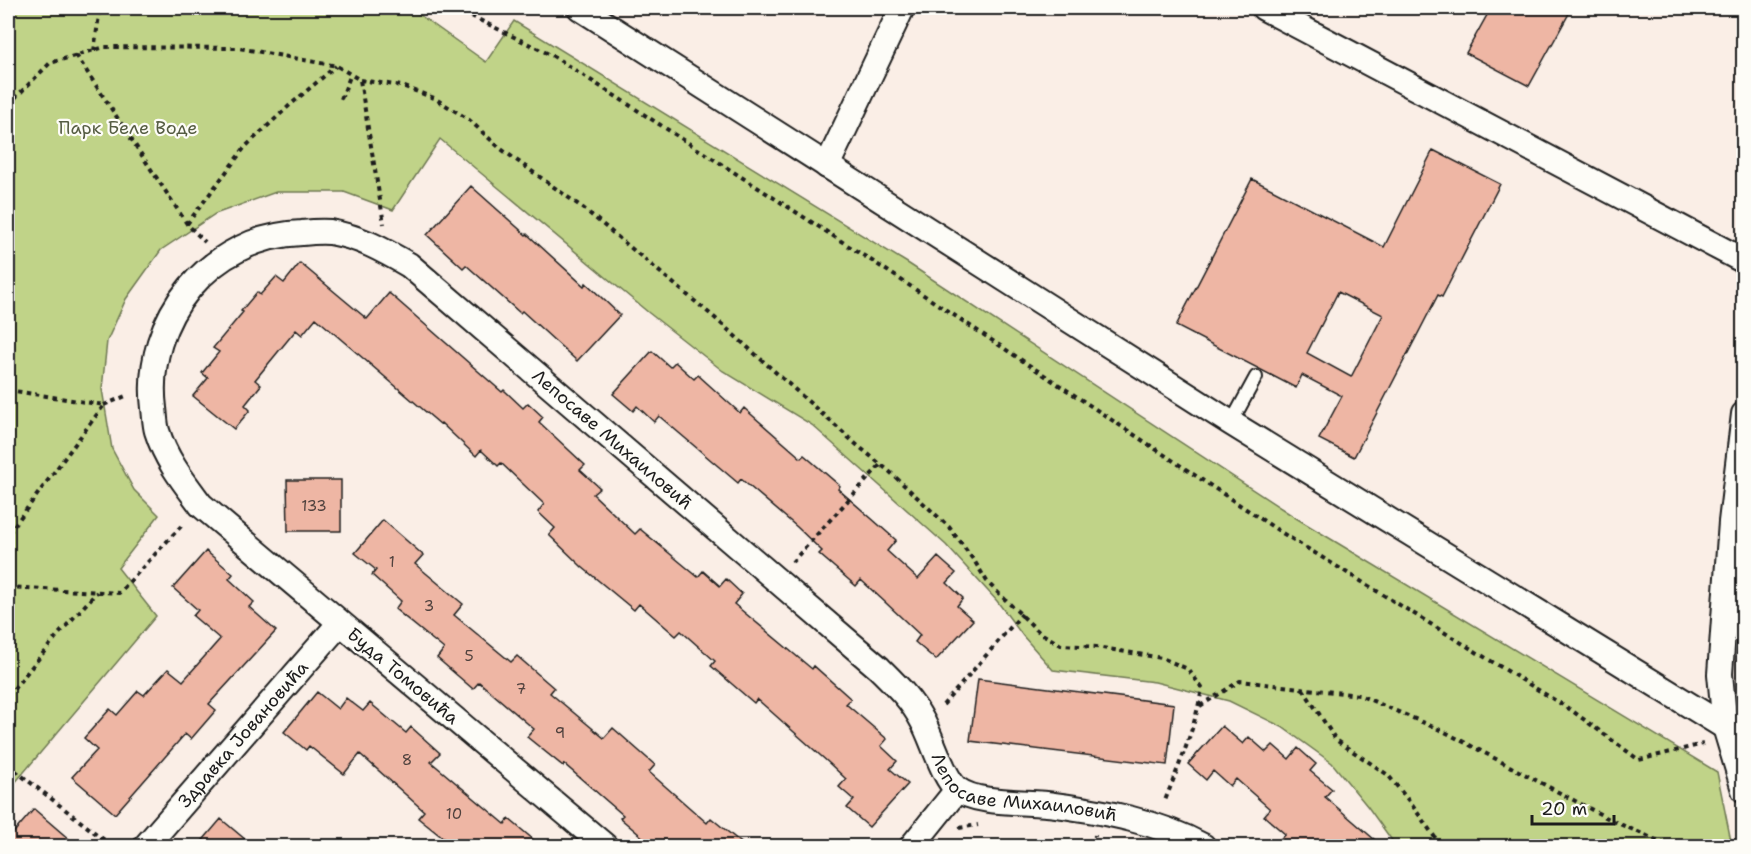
<svg xmlns="http://www.w3.org/2000/svg" width="1751" height="854" font-family="'Shantell Sans',sans-serif">
	<style>
		.green { fill: #c0d388; stroke: #6e7852; stroke-width: 1.5 }
		.building { fill: #eeb6a4; stroke: #1c1c1c; stroke-width: 1.5; fill-rule: evenodd }
		.lines { fill: none; stroke-linecap: round; stroke-linejoin: round }
		.lane-casing { stroke: #1c1c1c; stroke-width: 16 }
		.street-casing { stroke: #1c1c1c; stroke-width: 28 }
		.path { stroke: #1c1c1c; stroke-width: 4; stroke-dasharray: 4.5 4.5; stroke-linecap: butt }
		.lane { stroke: #fdfcf7; stroke-width: 12 }
		.street { stroke: #fdfcf7; stroke-width: 24 }
		.labels { text-anchor: middle; stroke-width: 4.5; stroke-linejoin: round; paint-order: stroke }
		.number-label { font-size: 15px; fill: #50423e }
		.park-label { font-size: 18px; fill: #555c42; stroke: #fdfcf7 }
		.street-label { font-size: 18px; fill: #1c1c1c; stroke: #fdfcf7 }
	</style>
	<rect width="100%" height="100%" fill="#faeee6"/>
	<filter id="ink" filterUnits="userSpaceOnUse"><feTurbulence type="fractalNoise" baseFrequency=".0167" numOctaves="2"/><feDisplacementMap in="SourceGraphic" scale="12" xChannelSelector="R" yChannelSelector="G"/><feConvolveMatrix kernelMatrix="1 2 1 2 8 2 1 2 1" color-interpolation-filters="sRGB"/></filter>
	<g filter="url(#ink)">
		<path class="green" d="M8,8H410L486,62L514,21L909,264L1296,518L1717,772L1732,846H1396L1368,807L1332,763L1282,727L1229,701L1155,682L1053,670L1023,636L997,601L946,545L812,425L723,371L649,313L440,139L393,210L344,192H276L215,214L161,250L126,299L107,341L102,389L112,449L134,490L159,515L118,568L156,616L8,791Z"/>
		<path class="building" d="M1491,8H1572L1529,86L1466,53Z
			M1433,150L1500,184L1442,297L1438,295L1354,457L1319,439L1342,396L1302,375L1296,388L1176,326L1252,179L1384,247ZM1338,292L1383,315L1351,377L1307,353Z
			M471,186L526,235L527,234L584,286L586,283L620,315L577,361L522,311L520,313L466,265L463,268L427,235Z
			M300,263L367,319L389,293L502,392L504,390L523,408L528,403L543,417L539,422L585,465L580,470L600,488L593,494L635,534L640,529L698,577L703,571L720,586L726,579L742,594L734,604L812,669L814,666L851,699L846,704L887,739L881,746L897,761L890,769L908,784L869,827L847,808L854,800L839,787L846,779L830,764L757,699L754,703L711,666L715,661L681,631L676,636L639,604L634,610L582,567L549,535L555,528L538,512L544,504L501,463L498,466L481,450L476,456L441,423L440,424L316,318L302,335L296,330L255,380L261,385L245,405L250,410L234,429L193,396L208,378L202,373L219,352L213,348L243,312L241,311L257,292L260,295L276,277L284,283Z
			M652,351L670,367L675,362L694,379L698,375L740,413L744,408L801,458L804,455L840,486L838,489L896,540L887,551L918,579L938,557L956,573L947,583L963,598L957,606L973,620L936,660L915,642L920,635L886,603L861,580L856,586L819,554L822,551L797,527L741,479L738,483L659,416L654,422L637,406L633,411L613,394Z
			M287,480H341V531H288Z
			M383,520L423,555L415,564L463,604L454,615L511,662L517,656L554,688L550,693L604,738L613,728L655,765L649,772L707,823L711,818L745,846H653L620,818L623,815L564,764L563,766L527,737L534,729L479,682L473,689L437,658L444,649L395,609L401,601L372,575L376,570L355,553Z
			M206,551L233,574L229,579L254,602L249,607L276,631L209,704L216,710L191,739L185,734L115,814L72,777L97,750L84,738L110,709L117,715L138,691L144,695L168,669L183,681L220,639L193,616L198,610L173,588Z
			M978,679L1174,704L1167,765L970,741Z
			M317,692L338,709L346,698L363,711L370,703L406,733L411,727L440,753L431,762L505,824L509,819L541,846H453L418,818L424,811L360,754L344,774L309,746L306,750L284,732Z
			M1222,726L1243,744L1249,737L1266,752L1273,745L1289,759L1298,748L1316,764L1310,771L1332,789L1325,797L1382,846H1274L1285,834L1264,816L1270,809L1236,779L1230,786L1213,771L1206,780L1188,764Z
			M34,809L77,846H8V839Z
			M221,819L253,846H198Z"/>
		<g class="lines">
			<g class="lane-casing">
				<path id="lane" d="M1231,423L1256,377"/>
			</g>
			<g class="street-casing">
				<g id="street">
					<path d="M580,8L1231,423L1725,727"/>
					<path d="M1264,8L1744,261"/>
					<path d="M827,166L902,8"/>
					<path d="M1744,414L1731,522L1720,674L1725,727L1744,790"/>
					<path id="s1" d="M146,846L340,623"/>
					<path id="s2" d="M605,846L201,505C183,481 166,460 157,431C155,424 155,416 154,408C143,318 211,236 302,233C311,232 321,231 330,232C360,237 383,250 409,265L879,668C895,684 911,699 922,720C932,737 943,778 957,789C977,805 1029,801 1055,805C1106,812 1156,821 1203,846"/>
					<path d="M912,846L957,790"/>
				</g>
			</g>
			<path class="path" d="M455,8L553,56L883,268L1279,531L1571,710L1639,760L1703,744
				M94,51L100,8
				M76,55L187,224L205,242
				M360,80L402,86L434,98L468,119L501,149L583,208L715,318L857,445L890,472L949,527L975,562L988,583L1039,632L1061,645L1096,647L1162,658L1188,669L1202,688C1195,729 1179,765 1164,803
				M341,99L351,74
				M8,105L50,63L105,47L239,48L337,66L360,80L384,224
				M187,224L245,147L290,105L336,66
				M8,390L104,405L8,534
				M104,405L128,395
				M792,562L881,464
				M8,587L119,593L184,523
				M1303,689L1336,740L1388,775L1412,805L1441,846
				M8,696L57,636L97,592
				M943,705L1022,614
				M1200,706L1240,681L1359,695L1445,732L1613,821L1670,846
				M8,765L112,846
				M959,828L978,825
				M1094,846L1095,835"/>
			<use href="#lane" class="lane"/>
			<use href="#street" class="street"/>
		</g>
	</g>
	<g class="labels">
		<g class="number-label">
			<text x="314" y="511">133</text>
			<text x="392" y="567">1</text>
			<text x="429" y="611">3</text>
			<text x="469" y="661">5</text>
			<text x="521" y="694">7</text>
			<text x="560" y="738">9</text>
			<text x="407" y="765">8</text>
			<text x="454" y="819">10</text>
		</g>
		<g class="park-label">
			<text x="128" y="134">Парк Беле Воде</text>
		</g>
		<g class="street-label">
			<text dy="6" stroke="none"><textPath href="#s2" startOffset="1278">Лепосаве Михаиловић</textPath></text>
			<text transform="translate(403 676) rotate(40)" y="6">Буда Томовића</text>
			<text dy="6" stroke="none"><textPath href="#s1" startOffset="148">Здравка Јовановића</textPath></text>
			<text dy="6" stroke="none"><textPath href="#s2" startOffset="1836">Лепосаве Михаиловић</textPath></text>
		</g>
	</g>
	<rect width="1751" height="854" fill="none" stroke="#fdfcf7" stroke-width="30"/>
	<rect x="15" y="15" width="1721" height="824" fill="none" stroke="#1c1c1c" stroke-width="2" filter="url(#ink)"/>
	<path d="M1532 815v9h82v-9" fill="none" stroke="#1c1c1c" stroke-width="3"/>
	<text x="1541" y="815" font-size="18" fill="#1c1c1c" stroke="#fdfcf7" stroke-width="4.5" paint-order="stroke">20 m</text>
</svg>
